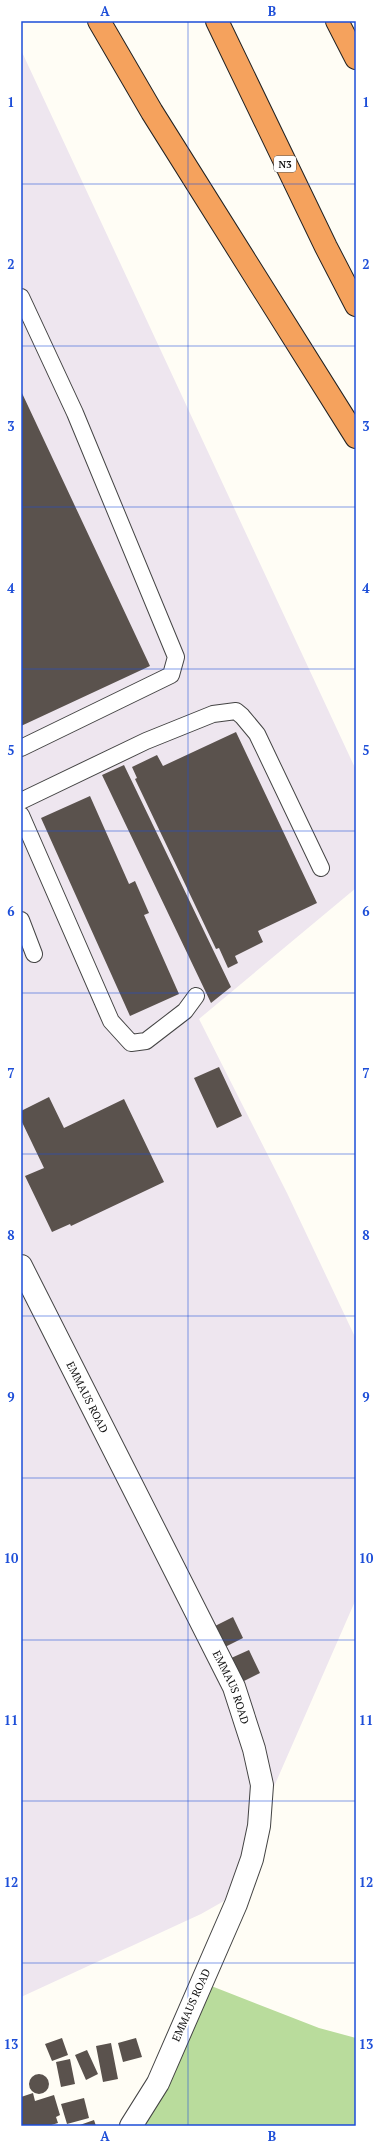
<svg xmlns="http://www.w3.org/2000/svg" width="377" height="2147" font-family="'PT Serif',serif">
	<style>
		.industrial { fill: #eee6ef }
		.forest { fill: #b9dc9c }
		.building { fill: #5a524d }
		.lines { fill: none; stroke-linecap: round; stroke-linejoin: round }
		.service-casing { stroke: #444; stroke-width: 18 }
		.minor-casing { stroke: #444; stroke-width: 24 }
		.motorway-casing { stroke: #222; stroke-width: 24 }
		.service { stroke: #fff; stroke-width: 16 }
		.minor { stroke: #fff; stroke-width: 22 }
		.motorway { stroke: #f5a25d; stroke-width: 22 }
		.grid { fill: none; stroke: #1d4ed8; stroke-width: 1; stroke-opacity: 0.55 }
		.labels { text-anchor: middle; stroke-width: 4; stroke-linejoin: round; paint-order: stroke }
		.shield { fill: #fff; stroke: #585858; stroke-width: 1 }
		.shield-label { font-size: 10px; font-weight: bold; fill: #111 }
		.street-label { font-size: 11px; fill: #111; stroke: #fff }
		.neatline { fill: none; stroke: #1d4ed8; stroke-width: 1.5 }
		.grid-label { font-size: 13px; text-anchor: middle; font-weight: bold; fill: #1d4ed8 }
	</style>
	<rect width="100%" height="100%" fill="#fffdf5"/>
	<path class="industrial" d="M21,50L356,770V888L199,1019L287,1193L356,1339V1599L224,1901L201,1914L21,1997Z"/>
	<path class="forest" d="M196,1980L319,2028L356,2038V2126H138Z"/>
	<path class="building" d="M21,391L150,666L21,726Z
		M236,732L317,903L258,931L263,942L235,956L238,963L228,968L219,948L216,949L135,779L137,778L132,767L157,755L163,766Z
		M124,765L231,987L211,1003L102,775Z
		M90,796L129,884L135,881L149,913L144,915L179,994L130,1016L41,818Z
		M219,1067L242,1116L217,1128L194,1078Z
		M49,1097L64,1128L124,1099L164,1182L71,1226L70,1224L52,1232L25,1176L44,1168L21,1120V1111Z
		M233,1617L243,1638L223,1648L213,1627Z
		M249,1650L260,1673L240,1683L229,1659Z
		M62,2038L68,2055L52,2061L45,2044Z
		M136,2038L142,2057L123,2062L118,2043Z
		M111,2043L118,2079L103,2082L96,2046Z
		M87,2050L98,2074L86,2080L75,2055Z
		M70,2059L75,2084L61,2087L56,2062Z
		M29 2084a10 10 0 1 1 20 0a10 10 0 1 1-20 0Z
		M33,2093L35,2101L54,2095L60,2115L56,2117L58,2123L48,2126H21V2097Z
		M84,2098L89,2118L67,2124L61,2104Z
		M94,2120L96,2126H77Z"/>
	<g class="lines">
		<g class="service-casing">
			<path id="service" d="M21,297L75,413L176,657L171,675L21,748
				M21,801L146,741L213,714L236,711L242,716L257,734L321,868
				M21,815L111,1021L131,1043L146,1041L185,1011L196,996
				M21,920L34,954"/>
		</g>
		<g class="minor-casing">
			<g id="minor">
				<path id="s1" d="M21,1266L234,1687L254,1749L262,1785L259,1826L252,1859L236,1904L158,2083L131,2126"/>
			</g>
		</g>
		<g class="motorway-casing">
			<path id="motorway" d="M99,21L152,112L356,437
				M217,21L326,247L356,305
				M337,21L356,58"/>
		</g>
		<use href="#service" class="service"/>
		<use href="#minor" class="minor"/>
		<use href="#motorway" class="motorway"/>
	</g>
	<path class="grid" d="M188,21V2126M21,184H356M21,346H356M21,507H356M21,669H356M21,831H356M21,993H356M21,1154H356M21,1316H356M21,1478H356M21,1640H356M21,1801H356M21,1963H356"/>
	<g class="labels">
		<rect class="shield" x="274" y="156" width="22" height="16" rx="3"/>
		<g class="shield-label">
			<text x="285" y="168">N3</text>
		</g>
		<g class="street-label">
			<text dy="4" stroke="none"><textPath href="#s1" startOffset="147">EMMAUS ROAD</textPath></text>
			<text dy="4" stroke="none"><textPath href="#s1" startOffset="471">EMMAUS ROAD</textPath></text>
			<text transform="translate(191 2005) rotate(-66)" y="4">EMMAUS ROAD</text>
		</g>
	</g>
	<rect width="377" height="2147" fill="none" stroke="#ffffff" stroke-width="44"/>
	<rect x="22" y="22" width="333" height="2103" class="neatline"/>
	<g class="grid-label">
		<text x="105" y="16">A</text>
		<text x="272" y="16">B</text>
		<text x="11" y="107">1</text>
		<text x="366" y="107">1</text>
		<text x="11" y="269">2</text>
		<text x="366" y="269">2</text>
		<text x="11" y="431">3</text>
		<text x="366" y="431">3</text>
		<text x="11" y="593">4</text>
		<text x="366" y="593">4</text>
		<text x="11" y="755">5</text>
		<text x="366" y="755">5</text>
		<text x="11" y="916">6</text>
		<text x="366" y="916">6</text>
		<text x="11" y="1078">7</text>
		<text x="366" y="1078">7</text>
		<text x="11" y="1240">8</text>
		<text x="366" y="1240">8</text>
		<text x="11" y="1402">9</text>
		<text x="366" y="1402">9</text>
		<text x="11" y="1563">10</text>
		<text x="366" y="1563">10</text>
		<text x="11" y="1725">11</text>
		<text x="366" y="1725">11</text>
		<text x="11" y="1887">12</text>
		<text x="366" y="1887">12</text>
		<text x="11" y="2049">13</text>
		<text x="366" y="2049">13</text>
		<text x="105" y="2141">A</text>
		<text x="272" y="2141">B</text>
	</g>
</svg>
